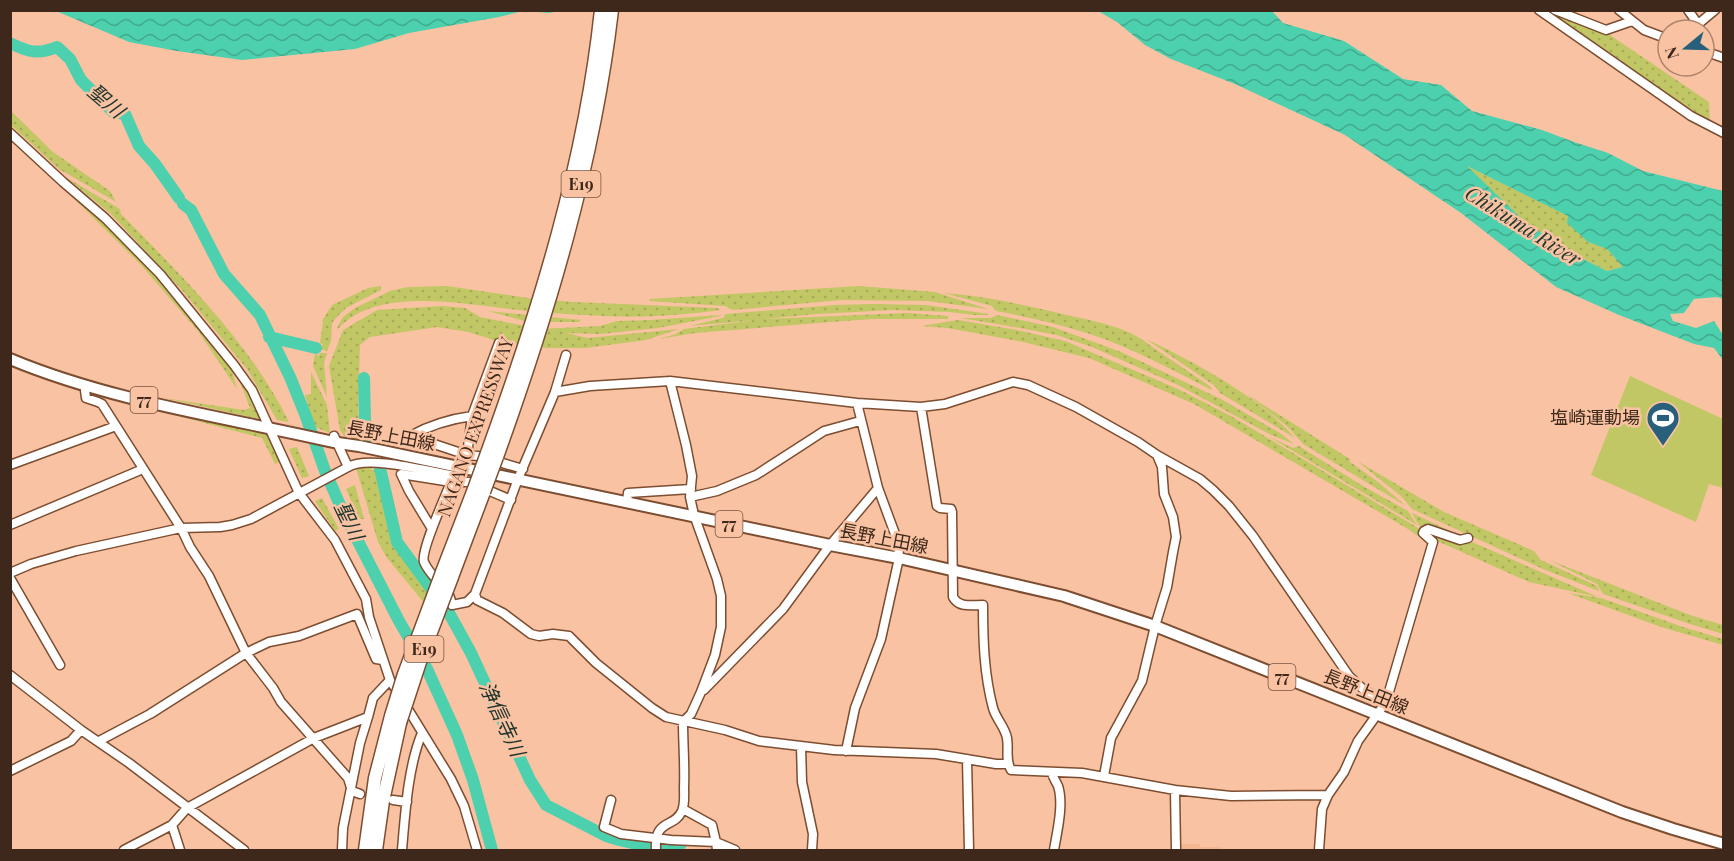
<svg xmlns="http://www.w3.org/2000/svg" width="1734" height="861" font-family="'Playfair Display','Noto Sans JP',serif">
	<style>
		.built { fill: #f4b792 }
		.grass { fill: url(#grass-dots) }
		.garden { fill: #c1c765 }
		.water { fill: url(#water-waves); fill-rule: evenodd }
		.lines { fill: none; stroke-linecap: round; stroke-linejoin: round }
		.river { stroke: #4dd0ad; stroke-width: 12 }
		.minor-casing { stroke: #7c4d30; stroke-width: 11 }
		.major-casing { stroke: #7c4d30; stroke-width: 14 }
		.highway-casing { stroke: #7c4d30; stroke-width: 15 }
		.minor { stroke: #fff; stroke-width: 8 }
		.major { stroke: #fff; stroke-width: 10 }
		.highway { stroke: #fff; stroke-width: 12 }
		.highway-bridge-casing { stroke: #7c4d30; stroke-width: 15; stroke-linecap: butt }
		.highway-bridge { stroke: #fff; stroke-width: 12 }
		.labels { text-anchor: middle; stroke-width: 5; stroke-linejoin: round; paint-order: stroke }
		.shield { fill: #f9c2a2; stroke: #755644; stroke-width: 1.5 }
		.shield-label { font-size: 16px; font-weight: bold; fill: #3d281b }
		.poi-label { font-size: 18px; fill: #3d281b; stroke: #f9c2a2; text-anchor: end }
		.street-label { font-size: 18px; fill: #3d281b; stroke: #f9c2a2 }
		.water-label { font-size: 20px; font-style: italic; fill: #1d342c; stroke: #f9c2a2 }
	</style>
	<defs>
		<pattern id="grass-dots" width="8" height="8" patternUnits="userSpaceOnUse" patternTransform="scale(1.5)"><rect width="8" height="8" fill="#c1c765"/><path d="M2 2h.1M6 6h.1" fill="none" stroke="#a7ab57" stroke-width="1.8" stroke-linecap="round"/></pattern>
		<pattern id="water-waves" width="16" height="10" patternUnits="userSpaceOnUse" patternTransform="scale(1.5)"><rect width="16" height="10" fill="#4dd0ad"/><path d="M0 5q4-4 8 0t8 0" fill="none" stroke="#41a98c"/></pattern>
	</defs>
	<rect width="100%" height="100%" fill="#f9c2a2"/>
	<path class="built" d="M1178,844H1200V847H1222V850H1178Z"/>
	<path class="grass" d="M1544,11H1551L1607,33L1709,102L1710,122Z
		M11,111L53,152L110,191L116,202L59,169L11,125Z
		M33,158L101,216L148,264L231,367L237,389L198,331L141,265Z
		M1465,165L1569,216L1588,242L1607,249L1623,267L1607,271L1570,252L1523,220Z
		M67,178L120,209L121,214C182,276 251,344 289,422L277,420L247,369L182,290L111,214Z
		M381,286V290L346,308L334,320L332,324L331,341L327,351L321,349L323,344L320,343L323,321H322L332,305L368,288Z
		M447,286L528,298L573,302L717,308L721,310C683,315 644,318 606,316C577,315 548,313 519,310C467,305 377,285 338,329L337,328L343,317L355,308L390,291L408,287Z
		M859,286L935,292L988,309L928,301L841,300L733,310L725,306L649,301L650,299Z
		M944,293C987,296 1029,306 1071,316C1094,321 1130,328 1148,344L1211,387L1212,390C1172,370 1132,348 1090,334C1059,324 1028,317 996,311L992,306Z
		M874,304L926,305L989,314L986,315H975L950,312L893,310L817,314L763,319L908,313L948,316V319H873L830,322L695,333L659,339L676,334L684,329L756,320L690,326L718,319L723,318L726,314L835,305Z
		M442,306L465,308L480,317L540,329L600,326L617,321L650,320L721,315L720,316L658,328L600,334L566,333L588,338L679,329L646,340L586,348H546L494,340L468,332L437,327L370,337L360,345L358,414L365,440L344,436L340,430L329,366L343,330L377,310Z
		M488,311L581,320L579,322H528Z
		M997,315L1053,327L1121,352L1221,399L1280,433L1294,444L1271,435L1178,385L1092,347L1057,335L1009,326L960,318H991Z
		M958,320L1017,330L1065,341L1178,389L1231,416L1415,526L1419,529L1429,544L1408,529L1194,404L1089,358L1023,342L948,328L921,326Z
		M1146,339C1194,362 1260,397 1295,438L1220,393L1215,386Z
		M320,353H327L324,363L327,397L313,366L315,354L319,356Z
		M311,372L327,405L330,433L315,427L305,395L311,394Z
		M237,374L247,387L261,414L260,419L164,398L244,410L250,408Z
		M1246,394L1350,459V462L1378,482L1406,506L1303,444L1288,427Z
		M159,411L268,435L282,461L275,464L262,438Z
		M1268,436L1293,448L1299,446L1363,486L1408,511L1417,525Z
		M297,447L309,476L302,478L289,449Z
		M1357,461L1444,512L1534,551L1541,560L1597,586L1599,591L1543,569L1412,509L1402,497Z
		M366,464H370L372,470L377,468L396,549L430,592L425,604L387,558L378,542L356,468Z
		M355,485L364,519H359L346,489Z
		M322,498L339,529L335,531L315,501Z
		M1412,513L1463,537L1420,527Z
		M1426,531L1470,541L1598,597L1529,582L1435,540Z
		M1549,560L1690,615L1723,625V634L1690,624L1603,594L1597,584Z
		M1568,593L1601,598L1683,627L1723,639V645L1661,627Z"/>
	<path class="garden" d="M1630,376L1723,419V488L1709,484L1696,522L1591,475Z"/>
	<path class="water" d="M56,11H558L550,13L523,11L499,17L409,33L355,49L242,60L177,51L129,42Z
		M1098,11H1272L1283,23L1344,41L1403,79L1441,85L1472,111L1542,130L1574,142L1608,153L1643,171L1723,191V299L1717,297L1694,299L1684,313L1670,314L1673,321L1696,328L1714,321L1723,335V360L1714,348L1694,344L1619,315L1556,287L1461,213L1345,135L1235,84L1171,59L1145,45L1117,22ZM1467,166L1568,216L1567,223L1588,242L1607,249L1623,267L1607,271L1569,252L1523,220Z"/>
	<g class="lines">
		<path class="river" d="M10,43C28,52 38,55 57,47L70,59L81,80L113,112L125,114L139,146L155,164L179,198
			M183,204L191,210L224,274L260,315L290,377L305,414L325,471L344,514L399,621L427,669L457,735L473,780L492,850
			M269,337L316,348
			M364,378L365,421L369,437
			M380,468L397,542L449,613L471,653L530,780L546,805L606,836L619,840L632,843L681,844"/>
		<g class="minor-casing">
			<path id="minor" d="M1539,10L1691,116L1724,133
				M1555,10L1606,30L1632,21
				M1619,10L1644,30L1668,39
				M1688,10L1698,24
				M1691,30L1715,10
				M1704,51L1724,58
				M10,133L63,182L105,218L160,274L234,365L252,390L299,493L335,540L366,599L369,617L390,680L451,779L464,806L477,850
				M499,343L472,416L467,455L478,456L523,469
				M86,385L85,390L86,398L98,402L102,404L181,528L190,547L209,576L246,653L273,688L281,702L348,778L352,791L360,794
				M555,392L590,386L670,381L857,403L921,407L945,404L1013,382L1028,385L1076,407L1138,442L1157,455L1200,479L1213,490L1229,506L1253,536L1349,676L1364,690L1386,702
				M921,407L937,506L940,508L951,509L952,512L953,597C959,608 971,605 983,605C983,640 984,674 993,708C996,719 1005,727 1007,738C1009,750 1005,760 1011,770L1082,773L1175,790L1231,796L1328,795
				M467,455L410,436C430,425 450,419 472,416
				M10,465L116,426
				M348,467C368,455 426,471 450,475L460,481
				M690,497L717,491L756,475L824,431L860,421
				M511,500L469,482H451C446,495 420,552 424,562C429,574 440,582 447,592C450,595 451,601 452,605L467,602L475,594L518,479L555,392L566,355
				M627,502L628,493L691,489
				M10,525L143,469
				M432,529L409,491L401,474L451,482
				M10,573L31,564L76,551L181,528L220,527L232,525L251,519L348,467L334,436
				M10,578L60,665
				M475,594L477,600L503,613L531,634L539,636L553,634L569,636L596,663L652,708L666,717L725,730L759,741L834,750L936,754L996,764H1007
				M10,675L81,730L129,763L244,850
				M704,690L783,609L830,545L878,488
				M99,741L150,714L246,653L269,642L299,636L357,614L376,659L383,660
				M801,746L802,782L813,834L812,850
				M846,751L855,708L881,639L899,558L898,542L878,488L857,403
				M967,759L969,850
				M10,771L71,741L81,730
				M1052,773C1053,778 1056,781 1058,786C1064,804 1057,832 1054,850
				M1104,776L1111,738L1142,681L1155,626L1167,587L1173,552L1176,537L1173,517L1164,494L1162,467L1157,455
				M1175,790L1176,850
				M393,800L407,802
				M611,800L604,827L621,834L671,840L716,842L712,825L683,809
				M172,825L180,850
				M124,850L172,825L187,808L314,738L368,717
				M342,850L343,828L360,743L368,717L373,698L390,680
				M402,850C405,815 408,766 422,733
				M656,850C654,818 674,829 682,811C685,804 684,795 684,788C685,766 683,744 683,722L691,714L701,692L715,655L721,627V596L717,579L694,515L690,497L692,476L686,445L670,381
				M717,850L716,842L735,850
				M1319,850L1322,809L1328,795L1344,772L1358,741L1386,702L1433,542L1423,533L1424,531L1428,529L1460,540L1468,538"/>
		</g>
		<g class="major-casing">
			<path id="major" d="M10,359C113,402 230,418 338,443L359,446L830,545L899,558L1064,596L1155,626L1622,812L1673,829L1724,844"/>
		</g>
		<g class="highway-casing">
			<path id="highway" d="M487,453C539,310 585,162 601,10
				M497,457C549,312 594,164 612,10
				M442,572L474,489
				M452,577L484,492
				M365,850L375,778L391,716
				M376,850L383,801L400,723"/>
		</g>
		<use href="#minor" class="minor"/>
		<use href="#major" class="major"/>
		<use href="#highway" class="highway"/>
		<g class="highway-bridge-casing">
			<path id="highway-bridge" d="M474,489L487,453
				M484,492L497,457
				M391,716L404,674L442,572
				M400,723L422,656L452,577"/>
		</g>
		<use href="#highway-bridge" class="highway-bridge"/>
	</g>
	<defs>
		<g id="stadium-pin" transform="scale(1.725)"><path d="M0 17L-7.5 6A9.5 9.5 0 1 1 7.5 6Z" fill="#285f7a" stroke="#f9c2a2"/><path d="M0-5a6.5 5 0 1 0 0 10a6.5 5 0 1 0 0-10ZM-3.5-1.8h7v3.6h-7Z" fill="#fff"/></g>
	</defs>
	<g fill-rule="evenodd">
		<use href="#stadium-pin" x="1663" y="418"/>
	</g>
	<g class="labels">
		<g class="shield">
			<rect x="561.5" y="171" width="39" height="26" rx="4.5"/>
			<rect x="130.5" y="387" width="27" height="26" rx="4.5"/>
			<rect x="715.5" y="511" width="27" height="26" rx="4.5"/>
			<rect x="404.5" y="636" width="39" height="26" rx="4.5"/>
			<rect x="1268.5" y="664" width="27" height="26" rx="4.5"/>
		</g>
		<g class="shield-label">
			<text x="581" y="190">E19</text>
			<text x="144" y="406">77</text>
			<text x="729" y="530">77</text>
			<text x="424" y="655">E19</text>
			<text x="1282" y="683">77</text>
		</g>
		<g class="poi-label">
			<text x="1640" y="424">塩崎運動場</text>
		</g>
		<g class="street-label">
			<text transform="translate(476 427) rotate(-70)" y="6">NAGANO EXPRESSWAY</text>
			<text transform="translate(391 436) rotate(11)" y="6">長野上田線</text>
			<text transform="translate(884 539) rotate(11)" y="6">長野上田線</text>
			<text transform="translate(1366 692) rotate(22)" y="6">長野上田線</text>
		</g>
		<g class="water-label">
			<text transform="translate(106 101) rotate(40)" y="7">聖川</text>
			<text transform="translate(1523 226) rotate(32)" y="7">Chikuma River</text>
			<text transform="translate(349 521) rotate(64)" y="7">聖川</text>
			<text transform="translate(502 719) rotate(65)" y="7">浄信寺川</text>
		</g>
	</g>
	<rect width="1734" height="861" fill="none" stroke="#3d281b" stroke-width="24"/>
	<g transform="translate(1686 48) rotate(251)"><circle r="28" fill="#f9c2a2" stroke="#ae846c" stroke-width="1.5"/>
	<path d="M0-4.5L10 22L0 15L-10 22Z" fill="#285f7a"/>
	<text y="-9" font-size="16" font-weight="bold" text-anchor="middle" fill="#3d281b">N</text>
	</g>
</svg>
